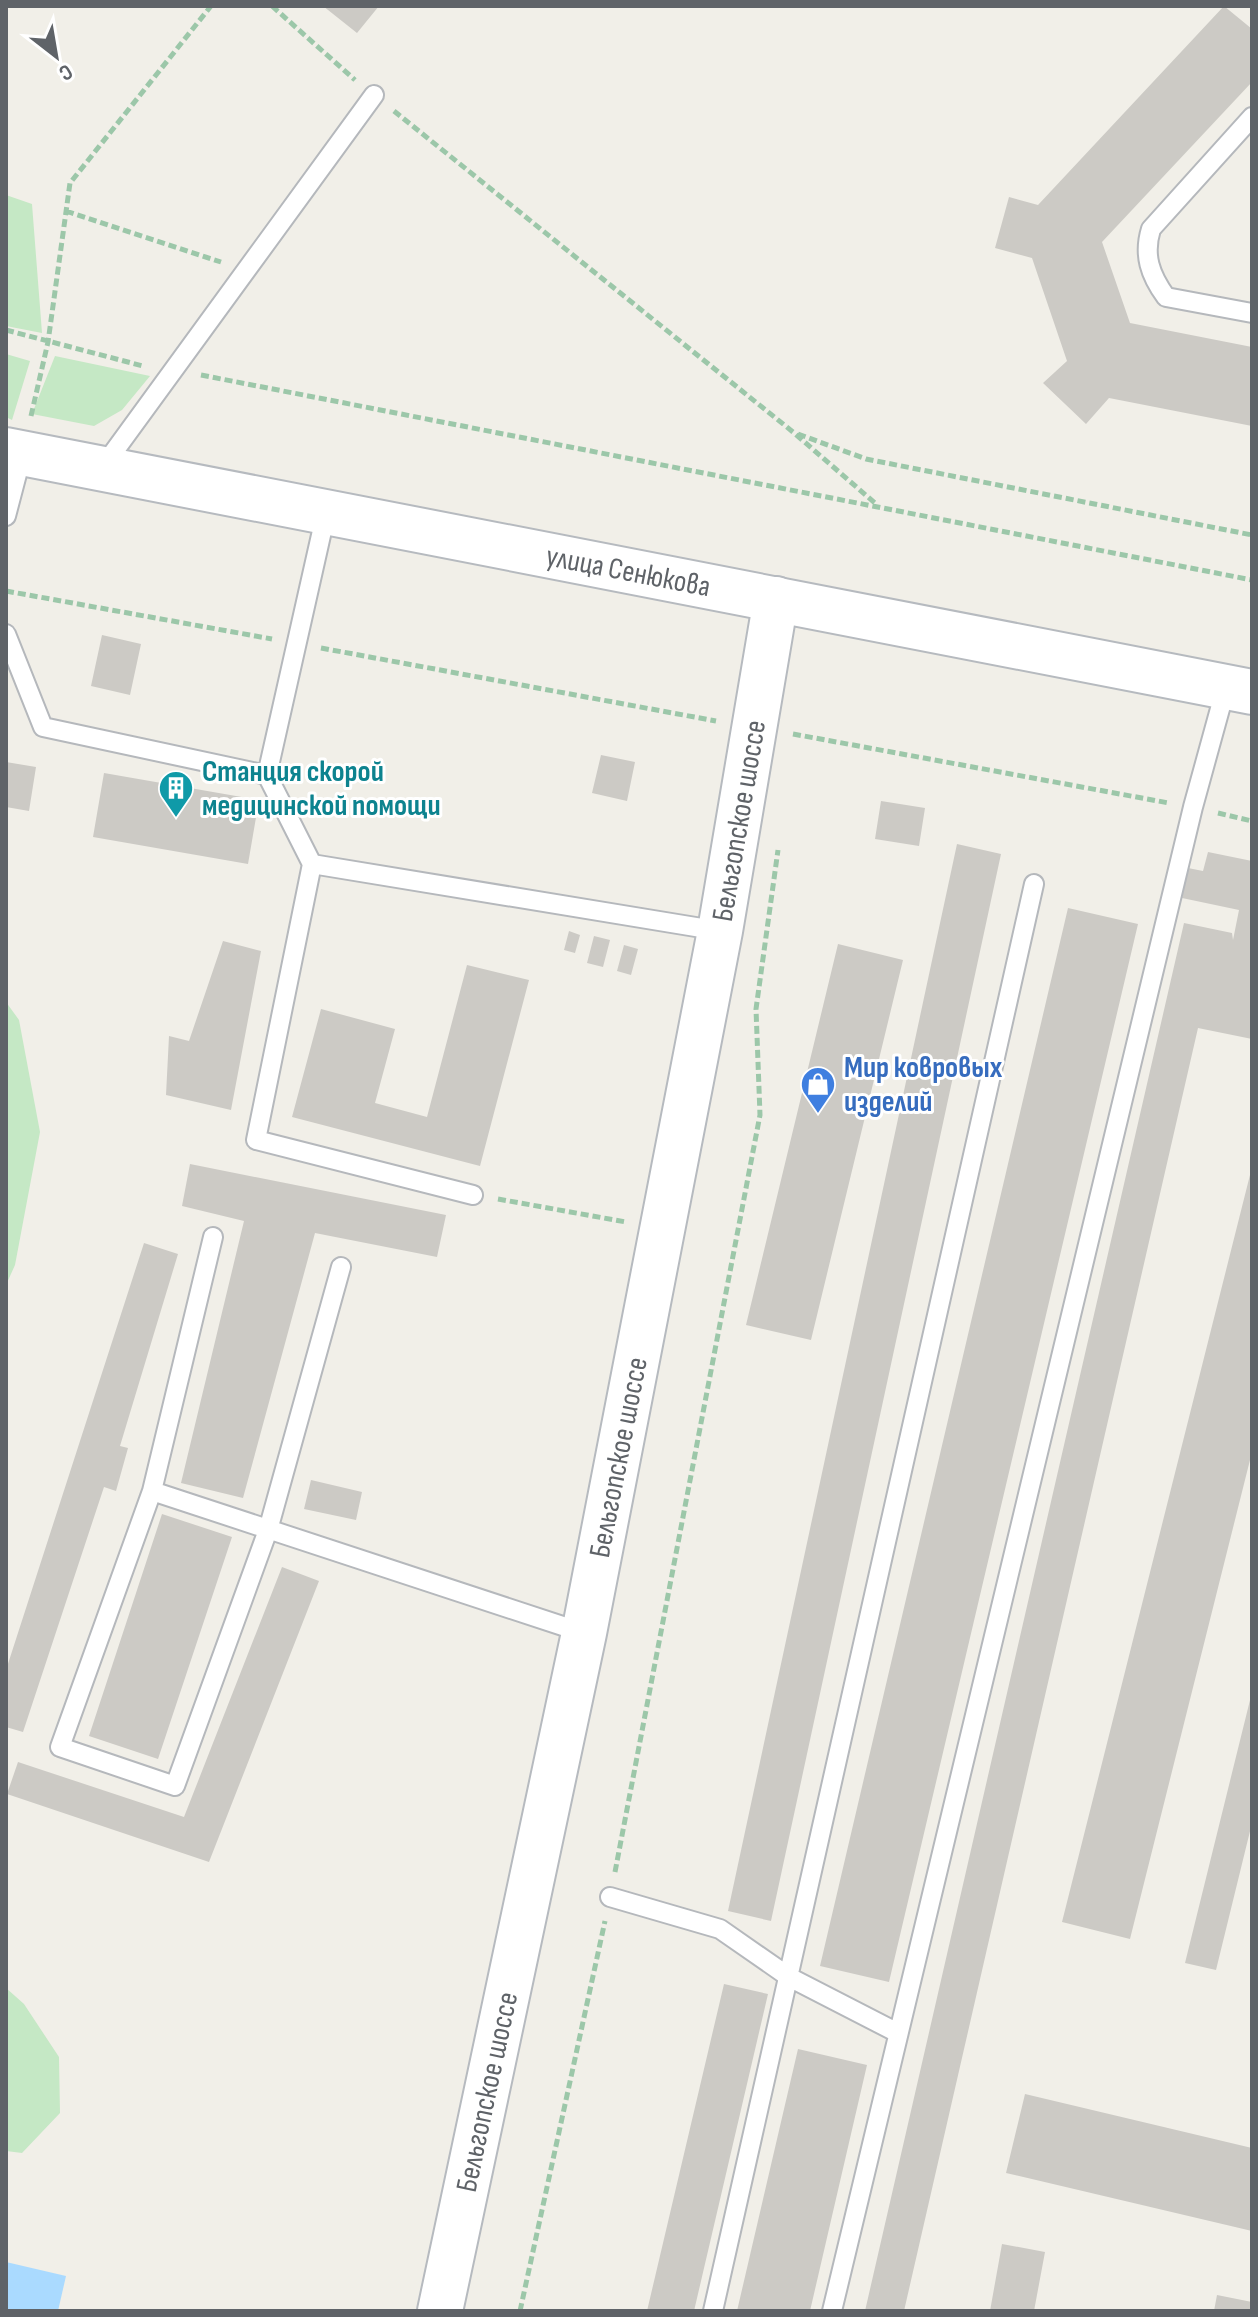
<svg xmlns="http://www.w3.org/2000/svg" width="1258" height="2317" font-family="'Sofia Sans Condensed',sans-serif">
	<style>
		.green { fill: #c5e8c5 }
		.water { fill: #aadaff }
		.building { fill: #cccac5 }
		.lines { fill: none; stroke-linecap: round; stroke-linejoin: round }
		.lane-casing { stroke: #b5b8bc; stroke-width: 22 }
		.secondary-casing { stroke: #b6babf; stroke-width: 48 }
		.path { stroke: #9cc7a9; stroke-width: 5; stroke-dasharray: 8 4; stroke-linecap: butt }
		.lane { stroke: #fff; stroke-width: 18 }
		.secondary { stroke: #fff; stroke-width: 44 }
		.labels { text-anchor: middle; stroke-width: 6; stroke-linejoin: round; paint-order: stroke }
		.street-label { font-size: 30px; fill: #5f6368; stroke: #fff }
		.culture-label { font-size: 30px; font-weight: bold; fill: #0d838f; stroke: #fff; text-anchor: start }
		.shop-label { font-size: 30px; font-weight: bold; fill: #366cbe; stroke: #fff; text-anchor: start }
	</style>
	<rect width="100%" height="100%" fill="#f1efe8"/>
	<path class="green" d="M6,195L32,204L42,333L6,326Z
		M6,354L30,361L12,420L6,417Z
		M55,356L150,376L122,410L94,426L32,414Z
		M6,1002L19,1020L40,1132L15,1265L6,1285Z
		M6,1988L24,2004L59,2057L60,2113L22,2153L6,2151Z"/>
	<path class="water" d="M6,2262L66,2276L58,2311H6Z"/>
	<path class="building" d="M323,6H379L357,33Z
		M1224,6L1252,29V82L1102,242L1130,323L1252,347V426L1109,398L1086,424L1043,383L1067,361L1032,258L995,248L1009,197L1038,205Z
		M102,635L141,644L130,695L91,686Z
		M601,755L635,762L627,801L592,793Z
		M6,762L36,767L29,811L6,807Z
		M104,773L259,800L248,864L93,837Z
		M881,801L925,808L919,846L875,839Z
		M957,844L1001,854L771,1921L728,1911Z
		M1208,852L1252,861V1039L1198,1028L904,2311H865L1184,923L1232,933L1233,940L1239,910L1182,898L1188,868L1203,871Z
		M1068,908L1138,924L889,1982L820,1966Z
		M569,931L580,935L575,953L564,950Z
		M594,936L610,940L603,967L587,963Z
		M223,941L261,951L231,1110L166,1095L169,1036L189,1041Z
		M838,944L903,960L811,1340L746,1325Z
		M624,945L638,949L631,975L617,971Z
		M467,965L529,980L480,1166L292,1117L321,1009L395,1029L375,1103L427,1117Z
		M190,1164L446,1215L437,1257L315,1233L243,1498L181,1483L244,1221L182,1206Z
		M1252,1167V1452L1130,1939L1062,1922Z
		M144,1243L178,1254L120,1446L128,1448L116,1491L104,1487L23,1732L6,1727V1670Z
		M311,1480L362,1492L356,1520L304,1509Z
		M162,1514L232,1537L158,1759L89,1736Z
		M282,1567L319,1581L209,1862L7,1794L18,1762L184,1817Z
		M1252,1692V1823L1216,1970L1185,1963Z
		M724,1984L768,1994L694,2311H647Z
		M798,2049L867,2065L810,2311H737Z
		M1025,2094L1252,2148V2231L1006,2173Z
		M1002,2244L1045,2252L1034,2311H990Z
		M1217,2295L1252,2302V2311H1214Z"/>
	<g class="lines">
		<g class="lane-casing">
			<path id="lane" d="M1252,117L1151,229C1143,255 1150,275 1166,297L1252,313
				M102,468L374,95
				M6,516L22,455
				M6,634L43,727L267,775L326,513
				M267,775L312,864L720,931
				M312,864L256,1140L473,1195
				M213,1237L152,1491L60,1747L175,1786L268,1530L341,1267
				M152,1491L584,1633
				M610,1897L720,1929L789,1977L896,2032
				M713,2311L1034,884
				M832,2311L1193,807L1226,687"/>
		</g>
		<g class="secondary-casing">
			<g id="secondary">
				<path id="s1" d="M6,450L1252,692"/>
				<path id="s2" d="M440,2311L584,1633L720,931L776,599"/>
			</g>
		</g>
		<path class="path" d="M272,6L355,80
			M394,111L793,432L876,504
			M66,211L221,262
			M6,330L143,366
			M201,375L1252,580
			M31,416L48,342L70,183L211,6
			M798,434L866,459L1252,535
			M6,591L272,639
			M321,648L716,721
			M793,734L1169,803
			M1218,813L1252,821
			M498,1199L626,1222
			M615,1872L760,1115L756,1009L778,850
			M520,2311L605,1921"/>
		<use href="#lane" class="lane"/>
		<use href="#secondary" class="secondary"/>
	</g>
	<defs>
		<g id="building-pin" transform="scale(1.8)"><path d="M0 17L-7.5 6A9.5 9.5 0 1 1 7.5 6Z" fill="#0f9aa8" stroke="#fff"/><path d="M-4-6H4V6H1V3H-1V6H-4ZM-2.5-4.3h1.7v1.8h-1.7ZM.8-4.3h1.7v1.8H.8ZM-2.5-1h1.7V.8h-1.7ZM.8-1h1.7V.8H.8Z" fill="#fff"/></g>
		<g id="shop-pin" transform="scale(1.8)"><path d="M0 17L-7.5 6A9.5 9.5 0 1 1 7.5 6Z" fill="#3f7fe0" stroke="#fff"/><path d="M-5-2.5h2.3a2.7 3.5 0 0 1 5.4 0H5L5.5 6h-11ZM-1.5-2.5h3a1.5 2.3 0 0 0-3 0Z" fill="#fff"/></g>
	</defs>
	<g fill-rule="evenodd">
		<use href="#building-pin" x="176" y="788"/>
		<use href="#shop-pin" x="818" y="1084"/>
	</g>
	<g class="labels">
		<g class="street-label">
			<text dy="10" stroke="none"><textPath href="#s1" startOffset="634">улица Сенюкова</textPath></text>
			<text dy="10" stroke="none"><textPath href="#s2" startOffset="1520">Бельгопское шоссе</textPath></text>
			<text dy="10" stroke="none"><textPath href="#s2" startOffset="872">Бельгопское шоссе</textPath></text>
			<text dy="10" stroke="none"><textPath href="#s2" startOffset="224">Бельгопское шоссе</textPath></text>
		</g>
		<g class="culture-label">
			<text x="202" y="781">Станция скорой<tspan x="202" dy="34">медицинской помощи</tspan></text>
		</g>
		<g class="shop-label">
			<text x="844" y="1077">Мир ковровых<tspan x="844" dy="34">изделий</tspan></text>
		</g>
	</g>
	<rect width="1258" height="2317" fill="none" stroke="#5f6368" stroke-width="16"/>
	<g transform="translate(56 56) rotate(149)" stroke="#ffffff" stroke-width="6" paint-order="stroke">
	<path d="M0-6L14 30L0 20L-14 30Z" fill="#5f6368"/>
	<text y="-12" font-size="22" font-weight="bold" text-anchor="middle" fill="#5f6368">С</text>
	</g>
</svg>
